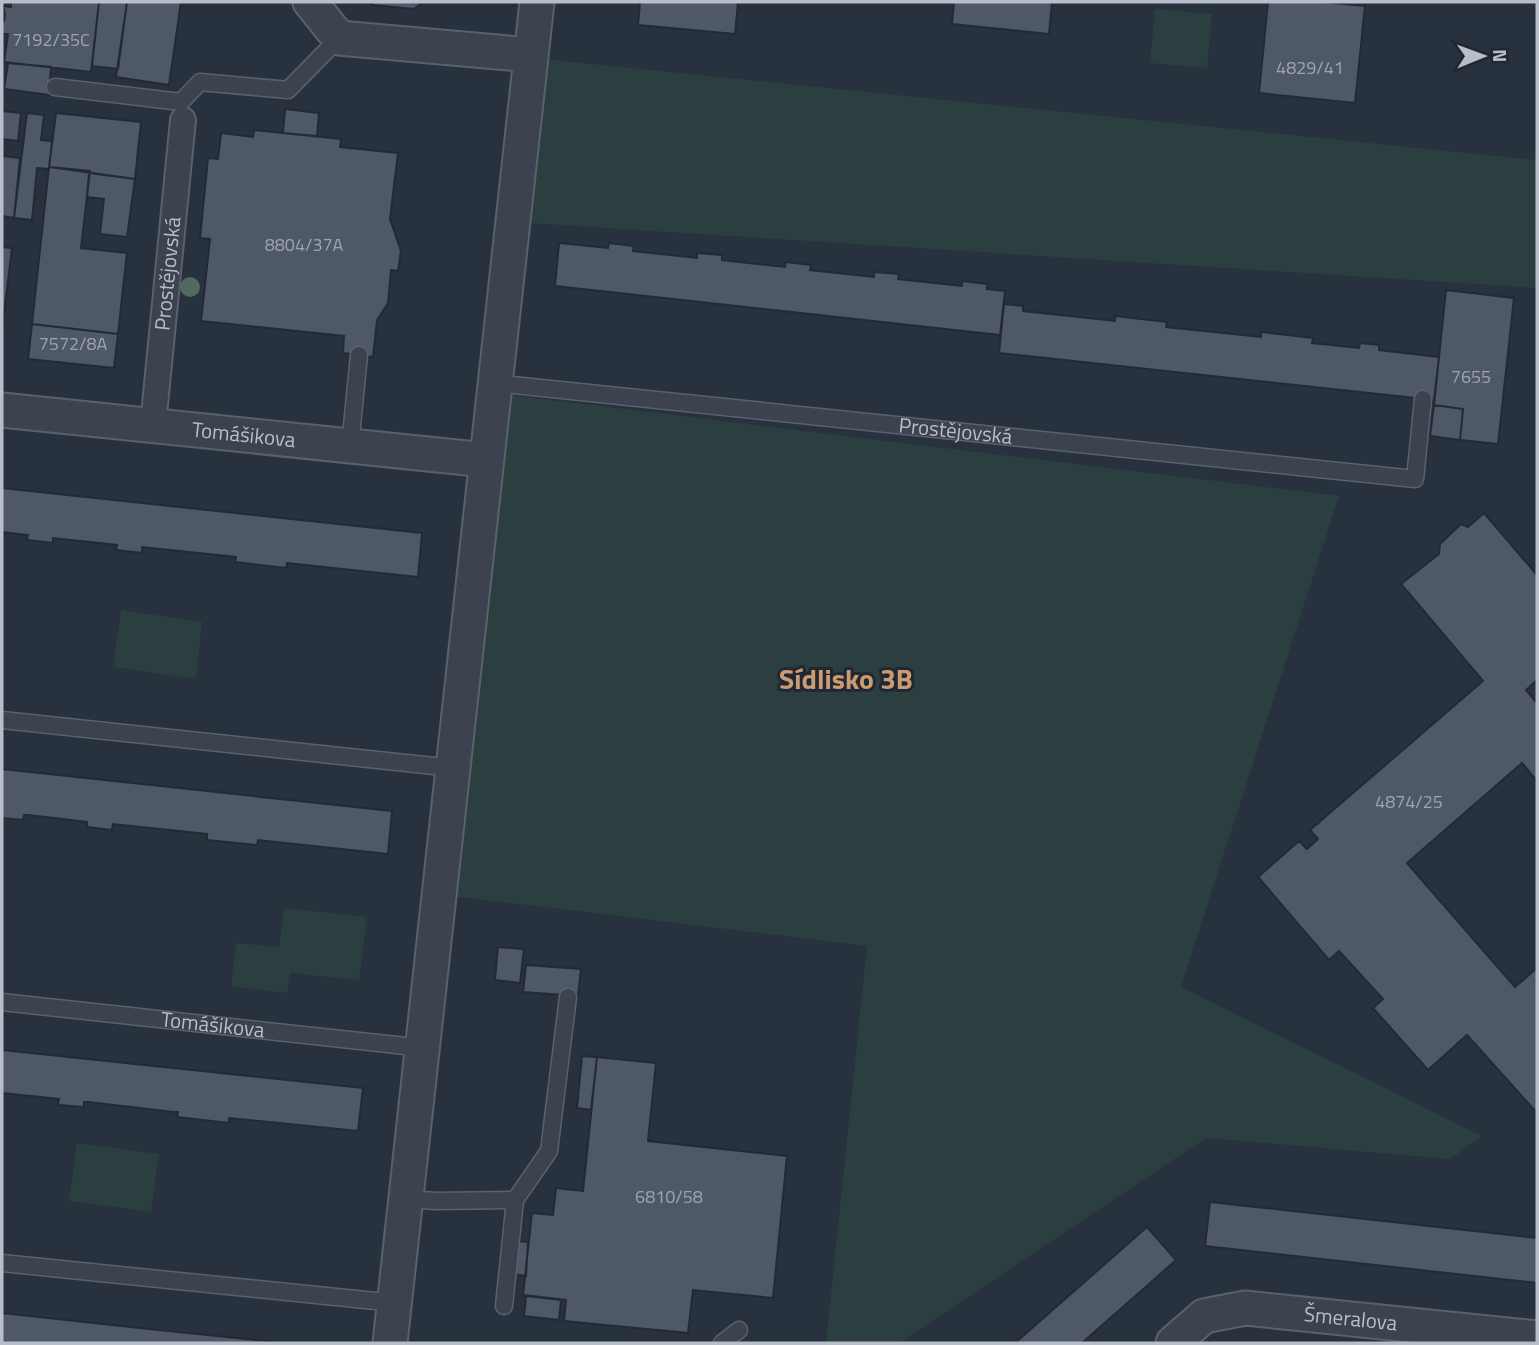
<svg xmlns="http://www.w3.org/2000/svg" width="1539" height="1345" font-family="'Titillium Web',sans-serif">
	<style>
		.green { fill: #2b3e40 }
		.building { fill: #4e5866; stroke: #232a35; stroke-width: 2 }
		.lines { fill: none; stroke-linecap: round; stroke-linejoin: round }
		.service-casing { stroke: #5a616c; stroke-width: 19 }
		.pedestrian-casing { stroke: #5a616c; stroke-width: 28 }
		.minor-casing { stroke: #5a616c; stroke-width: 37 }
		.service { stroke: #3c434e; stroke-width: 16 }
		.pedestrian { stroke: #3c434e; stroke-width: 24 }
		.minor { stroke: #3c434e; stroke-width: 33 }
		.tree { fill: #516960 }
		.labels { text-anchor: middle; stroke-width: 6; stroke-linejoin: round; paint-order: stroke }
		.number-label { font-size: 18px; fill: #9ea4b0 }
		.street-label { font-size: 21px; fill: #b8bec9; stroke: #212833 }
		.district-label { font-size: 28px; font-weight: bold; fill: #cb9b71; stroke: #212833 }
	</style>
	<rect width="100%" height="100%" fill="#28313e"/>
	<path class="green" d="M1155,9L1212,14L1207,68L1150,63Z
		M533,58L1537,160V288L514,222Z
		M493,393L1339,496L1181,987L1482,1136L1450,1159L1206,1138L899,1343H826L867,946L443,895Z
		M121,610L202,622L196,679L113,667Z
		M284,908L367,917L359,980L290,973L287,993L231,986L236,943L279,947Z
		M77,1143L159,1154L151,1212L69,1201Z"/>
	<path class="building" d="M11,2H99L91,72L4,62L8,34H2V21H4L5,14L3,6L11,7Z
		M99,2H127L118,69L92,66Z
		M127,2H181L169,85L116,77Z
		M371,2H423L414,9L373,5Z
		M640,2H738L735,34L638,25Z
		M954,2H1052L1049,34L952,24Z
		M1268,2H1324L1365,6L1355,103L1259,93Z
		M8,63L51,67L49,95L4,89Z
		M285,109L319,113L317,136L283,133Z
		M2,111L21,113L18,141L2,139Z
		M27,113L44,115L41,140L52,141L49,169L37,168L32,220L14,218Z
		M56,113L141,122L135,179L49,167Z
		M254,130L341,139L340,147L398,153L390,219L401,251L398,271L391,270L388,303L377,320L373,357L343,353L344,336L201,321L210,239L200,238L208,158L218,159L221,133L253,137Z
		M2,156L20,158L14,218L2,216Z
		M49,167L90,171L81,248L127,253L118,334L32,324Z
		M89,173L135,179L127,237L100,234L104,199L87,197Z
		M559,243L608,248L609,243L634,246L633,251L697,258V253L722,255V260L785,267L786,262L811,265L810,270L874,277V272L899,274L898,279L962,286V281L987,284V289L1005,291L1000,335L555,286Z
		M2,247L12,248L2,330Z
		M1446,290L1514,298L1498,444L1460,440L1463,409L1434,405Z
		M1004,304L1023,306V311L1115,321V316L1167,322L1166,327L1261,337V332L1313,338L1312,343L1359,348L1360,343L1379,345V350L1439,357L1434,400L999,353Z
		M32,324L118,334L114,368L28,359Z
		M1434,405L1463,409L1460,440L1430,436Z
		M2,488L422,533L418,577L287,563L286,568L235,562L236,557L142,547V553L116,550L117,545L53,538V543L27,540L28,535L2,532Z
		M1484,513L1537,575V680L1526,690L1535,701L1537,699V781L1522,763L1407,863L1515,987L1537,968V1113L1467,1035L1428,1070L1373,1008L1383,999L1339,951L1329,960L1258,877L1299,841L1307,849L1318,839L1310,830L1483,681L1401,584L1439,554L1440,544L1461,524L1468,527Z
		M2,769L392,811L388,854L258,840L257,845L207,840V834L113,824L112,830L87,827V822L28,815H24L23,820L2,818Z
		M498,947L524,949L520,983L495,980Z
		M526,965L581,969L578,996L523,992Z
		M2,1050L363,1088L358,1131L229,1118V1123L177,1117L178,1112H174L88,1102H84V1107L58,1105L59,1099L2,1093Z
		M582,1056L597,1057L591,1110L577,1108Z
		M597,1057L656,1063L648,1141L787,1156L773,1298L693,1290L688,1333L564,1321L566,1300L523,1295L532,1213L553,1215L556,1188L583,1191Z
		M1210,1202L1537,1238V1283L1205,1246Z
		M1147,1227L1176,1260L1149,1284L1082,1343H1015Z
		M515,1241L528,1242L526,1276L512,1274Z
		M526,1296L561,1300L559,1320L524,1316Z
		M2,1313L149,1329L286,1343H2Z"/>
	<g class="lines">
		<g class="service-casing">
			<g id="service">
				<path d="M55,87L181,102L200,82L288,90L339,38"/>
				<path id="s1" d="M494,383L1415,479L1423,399"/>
				<path d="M350,446L359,355"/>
				<path d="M2,720L453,768"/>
				<path id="s2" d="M2,1002L424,1048"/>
				<path d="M407,1199L436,1201L515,1200L549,1151L568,997"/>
				<path d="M2,1263L395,1303"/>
				<path d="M504,1306L515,1200"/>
				<path d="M722,1343L739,1330"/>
			</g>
		</g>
		<g class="pedestrian-casing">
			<g id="pedestrian">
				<path id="s3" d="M153,425L183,120"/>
			</g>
		</g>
		<g class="minor-casing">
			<g id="minor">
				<path d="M310,2L339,38L531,55"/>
				<path id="s4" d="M2,410L486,460"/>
				<path d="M390,1343L537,2"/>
				<path id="s5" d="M1173,1343L1204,1316L1245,1308L1537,1338"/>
			</g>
		</g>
		<use href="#service" class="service"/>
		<use href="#pedestrian" class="pedestrian"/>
		<use href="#minor" class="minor"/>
	</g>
	<circle class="tree" cx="190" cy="287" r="10"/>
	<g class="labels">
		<g class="number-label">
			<text x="51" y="46">7192/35C</text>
			<text x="1310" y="74">4829/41</text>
			<text x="304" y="251">8804/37A</text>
			<text x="73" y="350">7572/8A</text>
			<text x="1471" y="383">7655</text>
			<text x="1409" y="808">4874/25</text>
			<text x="669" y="1203">6810/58</text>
		</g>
		<g class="street-label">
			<text dy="7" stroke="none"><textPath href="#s3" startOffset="152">Prostějovská</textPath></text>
			<text dy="7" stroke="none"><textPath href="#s1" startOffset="464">Prostějovská</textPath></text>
			<text dy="7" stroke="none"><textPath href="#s4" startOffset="243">Tomášikova</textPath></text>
			<text dy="7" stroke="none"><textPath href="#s2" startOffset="212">Tomášikova</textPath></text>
			<text dy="7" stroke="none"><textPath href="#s5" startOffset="189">Šmeralova</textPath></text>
		</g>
		<g class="district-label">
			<text x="846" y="689">Sídlisko 3B</text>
		</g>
	</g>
	<rect width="1539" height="1345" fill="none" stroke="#b8bec9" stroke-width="7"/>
	<g transform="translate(1483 56) rotate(89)" stroke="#212833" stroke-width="5" paint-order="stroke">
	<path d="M0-5L12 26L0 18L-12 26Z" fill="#b8bec9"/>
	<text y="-10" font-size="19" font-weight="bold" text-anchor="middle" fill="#b8bec9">N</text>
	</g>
</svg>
